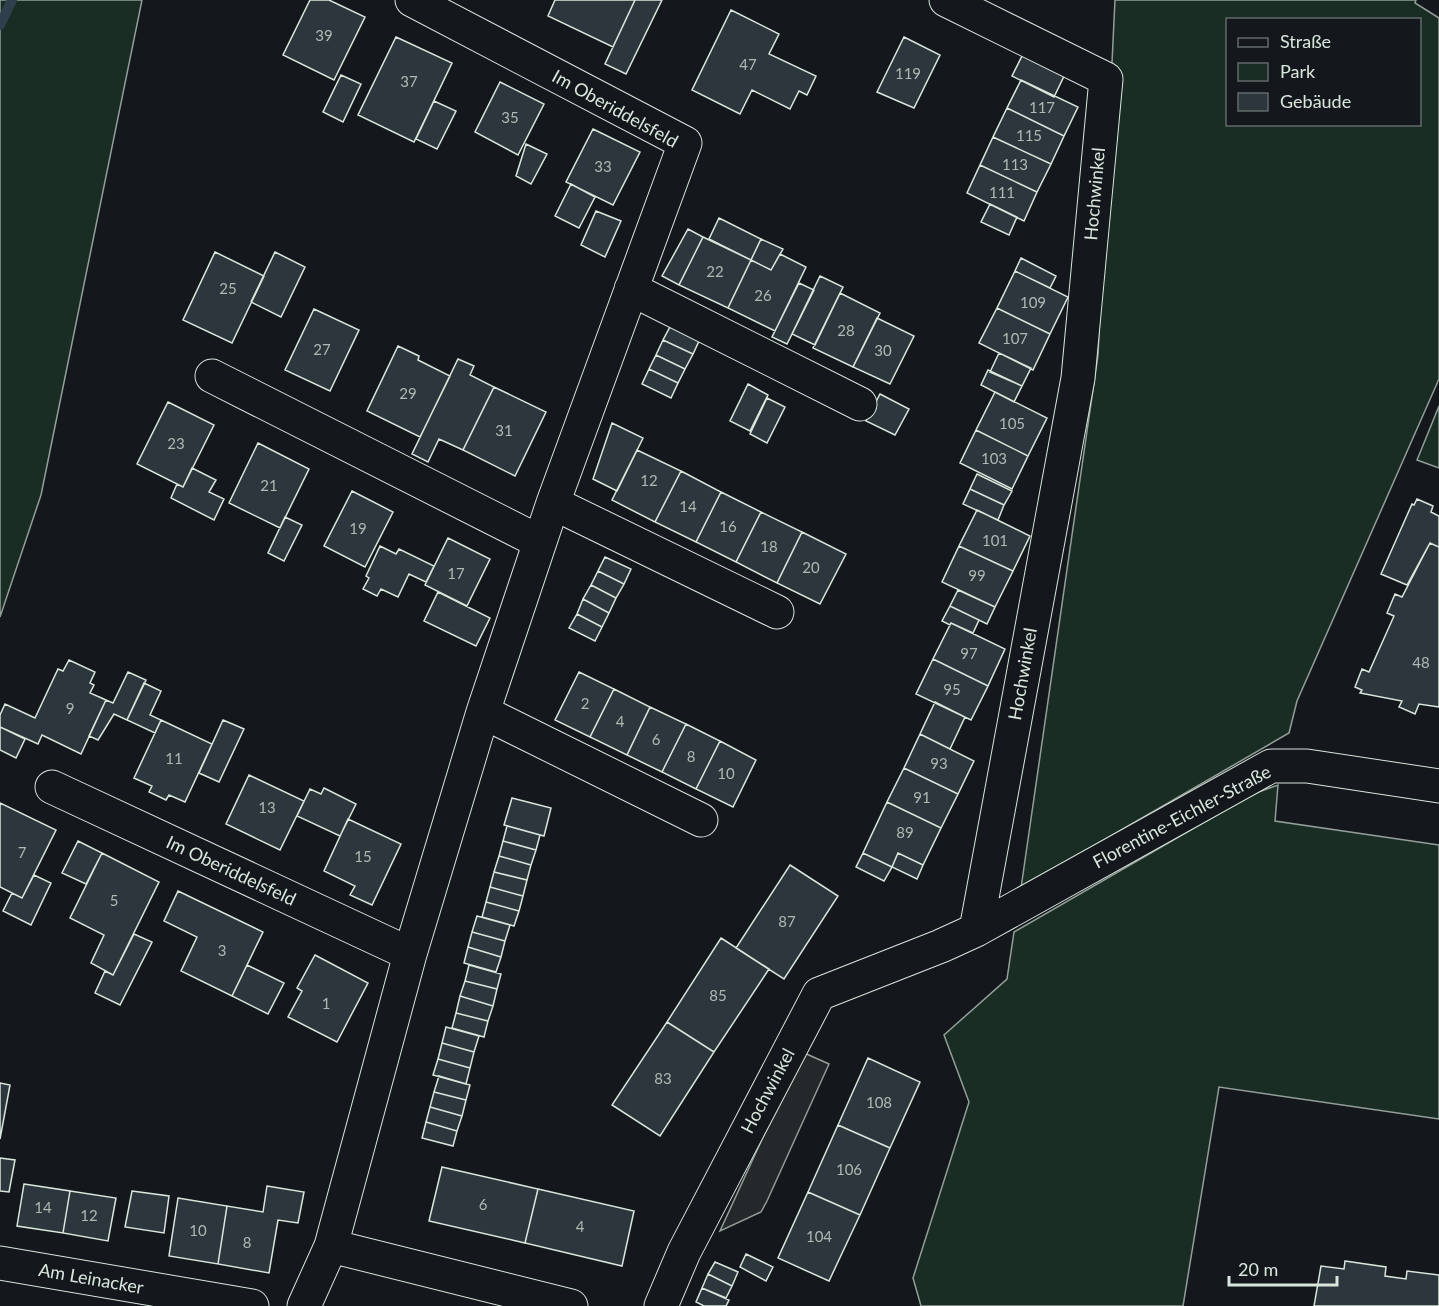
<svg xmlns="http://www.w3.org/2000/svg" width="1439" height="1306" font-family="Lato,sans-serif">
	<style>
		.green { fill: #1a2d24; stroke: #939e99; stroke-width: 1.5; fill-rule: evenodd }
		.parking { fill: #24282b; stroke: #939e99; stroke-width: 1.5 }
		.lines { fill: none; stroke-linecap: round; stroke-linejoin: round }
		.stream { stroke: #2f3f4d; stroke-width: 10 }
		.building { fill: #2c363c; stroke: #d8e6dc; stroke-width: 1.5 }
		.street-casing { stroke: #d8e6dc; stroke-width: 35 }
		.street { stroke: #14181c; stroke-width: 33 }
		.labels { text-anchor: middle; stroke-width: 4.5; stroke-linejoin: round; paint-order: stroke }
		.number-label { font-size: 15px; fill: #adbab4 }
		.street-label { font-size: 18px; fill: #d8e6dc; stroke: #14181c }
	</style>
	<rect width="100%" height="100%" fill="#14181c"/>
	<path class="green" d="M0,0H142L41,495L0,617Z
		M1115,0H1416L1415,3L1439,18V379L1297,701L1289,733L1021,888L1098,355ZM1228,20H1420V124H1228Z
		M1439,406V468L1417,460Z
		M1278,785L1275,821L1439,845V1119L1219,1087L1183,1306H921L913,1278L969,1102L944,1035L1007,979L1014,932L1253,794Z"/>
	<path class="parking" d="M802,1052L829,1064L767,1201L761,1212L720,1231Z"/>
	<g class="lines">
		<path class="stream" d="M0,25L12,0"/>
	</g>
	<path class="building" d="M310,0H329L365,17L334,80L283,55Z
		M555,0H635L613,47L548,16Z
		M635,0H662L626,74L605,64Z
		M731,10L779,34L769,54L816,76L807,95L799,91L790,109L752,90L740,114L692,90Z
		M396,37L452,63L414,142L358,115Z
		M904,37L940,55L914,108L877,92Z
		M1024,52L1066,72L1054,97L1012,76Z
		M341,75L361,84L343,122L323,112Z
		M1021,80L1078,107L1064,136L1007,108Z
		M500,82L544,104L518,155L475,132Z
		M434,101L456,111L437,149L416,139Z
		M1007,108L1064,136L1051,164L993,137Z
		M593,129L640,152L613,205L566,182Z
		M993,137L1051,164L1037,192L980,165Z
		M526,144L547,154L531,184L516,176Z
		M980,165L1037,192L1024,221L967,193Z
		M571,184L595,197L579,228L555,216Z
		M990,204L1017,217L1009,235L981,222Z
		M596,211L621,221L605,257L581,245Z
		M719,218L761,239L751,260L709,239Z
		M688,229L703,237L679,285L662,276Z
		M703,237L751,260L728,308L679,285Z
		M761,239L783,249L771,270L751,260Z
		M215,252L264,276L232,343L183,320Z
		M275,252L305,267L281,317L251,302Z
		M780,254L806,267L775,331L728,308L751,260L771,270Z
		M1021,258L1056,276L1050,288L1015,271Z
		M1015,271L1068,297L1050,334L997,308Z
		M820,276L843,287L815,345L792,334Z
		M799,283L814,290L787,344L772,337Z
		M840,293L880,313L853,367L813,348Z
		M997,308L1050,334L1033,370L979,343Z
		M314,309L359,330L330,391L285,370Z
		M877,318L914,336L890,384L853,367Z
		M671,325L700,339L693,354L663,340Z
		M663,340L693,354L685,369L656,355Z
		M398,346L419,356L418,360L450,376L420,437L367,411Z
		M999,353L1031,368L1022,386L990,372Z
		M656,355L685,369L678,383L649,369Z
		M458,359L474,366L470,375L494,387L463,450L439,439L428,462L412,454Z
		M649,369L678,383L671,398L642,384Z
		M988,370L1022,386L1014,402L981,385Z
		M748,384L768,395L750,431L730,421Z
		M494,387L546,412L515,476L463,450Z
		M995,392L1047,418L1028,456L976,430Z
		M880,394L909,409L895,435L866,421Z
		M767,398L785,407L767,443L750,434Z
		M168,402L214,425L183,487L137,464Z
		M612,423L643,438L617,491L593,479Z
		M976,430L1028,456L1012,489L960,463Z
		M258,443L309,469L280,528L229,503Z
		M637,450L681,471L655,522L612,500Z
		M192,468L216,480L209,492L224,499L214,520L171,498L177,484L183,487Z
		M681,471L721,492L696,542L655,522Z
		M977,474L1012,491L1004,505L970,489Z
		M970,489L1004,505L998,520L963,504Z
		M352,491L393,512L365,567L324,546Z
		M721,492L761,512L736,562L696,542Z
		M1417,499L1433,506L1431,512L1439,516V547L1430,543L1407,585L1381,574L1412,504L1414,505Z
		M977,510L1030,536L1013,571L959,546Z
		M761,512L802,532L777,583L736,562Z
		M285,517L302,525L284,561L268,553Z
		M802,532L846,554L820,604L777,583Z
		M448,538L490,559L467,606L425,585Z
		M1430,543L1439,547V707L1419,704L1415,714L1399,707L1402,701L1360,693L1362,690L1355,687L1362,669L1369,672L1394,616L1387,613L1395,594L1402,597Z
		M380,546L396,554L399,549L434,566L426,582L409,574L398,597L381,589L377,596L363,589L369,578L366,576Z
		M959,546L1013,571L995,607L942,582Z
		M605,557L631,569L624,584L598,571Z
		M598,571L624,584L616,598L591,585Z
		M591,585L616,598L609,613L583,599Z
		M958,590L995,607L987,624L950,606Z
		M438,592L490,618L476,646L424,621Z
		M583,599L609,613L602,627L577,614Z
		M950,606L979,620L973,633L951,623L950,625L942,621Z
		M577,614L602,627L595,641L569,628Z
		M951,623L1005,649L988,686L933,659Z
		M933,659L988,686L971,720L916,694Z
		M69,660L95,672L90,683L94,685L90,693L106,700L81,754L42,735L38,744L0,727V715L5,704L35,718L58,669L63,671Z
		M128,672L146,680L127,720L114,714L98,740L89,736L106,700L113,703Z
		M579,672L614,689L590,737L555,720Z
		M144,683L161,691L150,715L161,720L155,733L127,720Z
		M614,689L650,707L627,755L590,737Z
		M935,702L965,717L950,749L920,734Z
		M650,707L686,724L662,772L627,755Z
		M161,720L212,744L185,802L169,795L166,800L149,792L152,786L134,778Z
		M223,720L244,729L219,782L199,773Z
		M686,724L720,741L696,789L662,772Z
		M0,727L25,739L16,758L0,750Z
		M920,734L974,761L958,794L904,768Z
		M720,741L756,760L733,807L696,789Z
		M904,768L958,794L941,828L887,802Z
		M249,775L304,801L280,850L226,824Z
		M324,788L356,804L340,836L297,816L310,789L321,794Z
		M512,798L551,808L544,836L504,825Z
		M887,802L941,828L923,865L898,853L892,867L863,853Z
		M0,803L56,830L22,898L0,887Z
		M348,819L401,844L372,905L350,895L355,886L324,871Z
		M507,826L540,835L536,850L503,841Z
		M78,841L102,853L86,884L62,873Z
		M503,841L536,850L531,865L499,856Z
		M102,853L159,882L113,975L91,963L104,935L70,918Z
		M863,853L892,867L884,881L856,867Z
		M898,853L923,865L917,879L892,867Z
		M499,856L531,865L527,880L494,872Z
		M790,865L838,896L784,979L736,948Z
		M494,872L527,880L523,896L490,887Z
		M34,875L51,883L31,925L3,911L12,893L22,898Z
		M490,887L523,896L519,911L486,902Z
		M178,891L263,932L232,996L181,971L197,937L164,921Z
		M486,902L519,911L514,926L482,917Z
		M477,916L510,925L505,941L472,932Z
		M472,932L505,941L501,957L468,947Z
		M134,934L152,942L120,1005L95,993L105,971L113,975Z
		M721,938L769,969L714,1052L667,1022Z
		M468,947L501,957L496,972L464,963Z
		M315,955L368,983L337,1042L288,1017L302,991L297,988Z
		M247,965L284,983L268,1014L232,996Z
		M469,965L501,974L497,989L465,981Z
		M465,981L497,989L493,1006L460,996Z
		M460,996L493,1006L488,1021L456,1013Z
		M456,1013L488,1021L484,1037L452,1028Z
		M667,1022L714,1052L660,1136L612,1105Z
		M446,1027L479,1036L474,1052L442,1043Z
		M442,1043L474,1052L470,1068L438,1059Z
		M868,1058L920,1082L890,1148L838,1125Z
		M438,1059L470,1068L466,1084L433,1075Z
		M439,1076L470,1085L466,1100L434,1092Z
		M0,1083L10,1085L0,1139Z
		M434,1092L466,1100L462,1116L430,1107Z
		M430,1107L462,1116L457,1131L426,1122Z
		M426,1122L457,1131L453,1146L422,1138Z
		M838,1125L890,1148L860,1215L808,1192Z
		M0,1158L15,1160L9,1192L0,1191Z
		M442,1167L538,1189L525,1243L429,1221Z
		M24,1184L70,1191L63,1233L17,1226Z
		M267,1186L304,1192L298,1223L278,1220L269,1273L218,1264L227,1206L263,1212Z
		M538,1189L634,1211L622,1266L525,1243Z
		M70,1191L116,1198L108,1241L63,1233Z
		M132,1191L169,1196L164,1233L125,1227Z
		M808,1192L860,1215L829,1281L778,1258Z
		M178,1198L227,1206L218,1264L169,1256Z
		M746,1254L773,1267L766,1281L740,1267Z
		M1345,1261L1386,1267L1385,1276L1406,1279L1407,1271L1439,1275V1306H1314L1321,1266L1344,1269Z
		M715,1262L738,1272L732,1286L708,1274Z
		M708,1274L732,1286L726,1298L702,1288Z
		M702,1288L729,1300L726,1306H704L696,1302Z"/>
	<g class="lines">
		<g class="street-casing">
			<path id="street" d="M946,0L1106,79L1078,378L976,930
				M631,289L860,404
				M212,376L540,542
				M553,503L777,612
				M483,712L701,820
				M52,787L410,954
				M331,1246L571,1306
				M0,1263L252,1306
				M304,1306L331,1246L410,954L483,712L553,503L685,143L412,0
				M661,1306L684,1252L819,994L941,946L976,930L1271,766H1307L1439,786"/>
		</g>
		<use href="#street" class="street"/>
	</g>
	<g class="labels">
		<g class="number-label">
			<text x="324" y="41">39</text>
			<text x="748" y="70">47</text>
			<text x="908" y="79">119</text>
			<text x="409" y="87">37</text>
			<text x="1042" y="113">117</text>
			<text x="510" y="123">35</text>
			<text x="1029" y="141">115</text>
			<text x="1015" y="170">113</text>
			<text x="603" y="172">33</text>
			<text x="1002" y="198">111</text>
			<text x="715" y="277">22</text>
			<text x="228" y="294">25</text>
			<text x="763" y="301">26</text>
			<text x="1033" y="308">109</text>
			<text x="846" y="336">28</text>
			<text x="1015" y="344">107</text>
			<text x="322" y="355">27</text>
			<text x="883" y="356">30</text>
			<text x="408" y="399">29</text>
			<text x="1012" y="429">105</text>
			<text x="504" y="436">31</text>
			<text x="176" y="449">23</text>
			<text x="994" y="464">103</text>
			<text x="649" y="486">12</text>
			<text x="269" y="491">21</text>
			<text x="688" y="512">14</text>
			<text x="728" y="532">16</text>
			<text x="358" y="534">19</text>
			<text x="995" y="546">101</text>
			<text x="769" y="552">18</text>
			<text x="811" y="573">20</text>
			<text x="456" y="579">17</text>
			<text x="977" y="581">99</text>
			<text x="969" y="659">97</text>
			<text x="1421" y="668">48</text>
			<text x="952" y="695">95</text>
			<text x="585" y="709">2</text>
			<text x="70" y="714">9</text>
			<text x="620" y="727">4</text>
			<text x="656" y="745">6</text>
			<text x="691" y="762">8</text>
			<text x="174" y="764">11</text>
			<text x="939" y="769">93</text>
			<text x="726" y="779">10</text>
			<text x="922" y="803">91</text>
			<text x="267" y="813">13</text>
			<text x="905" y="838">89</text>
			<text x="22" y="858">7</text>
			<text x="363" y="862">15</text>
			<text x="114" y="906">5</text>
			<text x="787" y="927">87</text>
			<text x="222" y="956">3</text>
			<text x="718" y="1001">85</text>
			<text x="326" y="1009">1</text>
			<text x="663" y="1084">83</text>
			<text x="879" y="1108">108</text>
			<text x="849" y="1175">106</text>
			<text x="483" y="1210">6</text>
			<text x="43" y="1213">14</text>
			<text x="89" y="1221">12</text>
			<text x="580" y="1232">4</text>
			<text x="198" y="1236">10</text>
			<text x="819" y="1242">104</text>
			<text x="247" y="1248">8</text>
		</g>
		<g class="street-label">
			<text transform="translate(615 109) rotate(29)" y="6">Im Oberiddelsfeld</text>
			<text transform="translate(1095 194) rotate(-85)" y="6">Hochwinkel</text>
			<text transform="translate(1023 674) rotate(-80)" y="6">Hochwinkel</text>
			<text transform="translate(1182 817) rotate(-28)" y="6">Florentine-Eichler-Straße</text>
			<text transform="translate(231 871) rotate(25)" y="6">Im Oberiddelsfeld</text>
			<text transform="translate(768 1091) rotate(-62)" y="6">Hochwinkel</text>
			<text transform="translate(91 1279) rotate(10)" y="6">Am Leinacker</text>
		</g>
	</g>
	<rect x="1226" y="18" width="195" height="108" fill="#14181c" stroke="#626a69" stroke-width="1.5"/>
	<rect x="1238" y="38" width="30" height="9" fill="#14181c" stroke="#626a69" stroke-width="1.5"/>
	<text x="1280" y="48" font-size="18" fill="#d8e6dc">Straße</text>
	<rect x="1238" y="63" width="30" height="18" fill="#1a2d24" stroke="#626a69" stroke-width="1.5"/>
	<text x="1280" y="78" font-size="18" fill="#d8e6dc">Park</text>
	<rect x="1238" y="93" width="30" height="18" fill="#2c363c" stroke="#626a69" stroke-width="1.5"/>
	<text x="1280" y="108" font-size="18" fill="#d8e6dc">Gebäude</text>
	<path d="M1229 1276v9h108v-9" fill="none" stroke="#d8e6dc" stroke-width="3"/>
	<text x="1238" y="1276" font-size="18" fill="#d8e6dc" stroke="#14181c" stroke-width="4.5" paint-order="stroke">20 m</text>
</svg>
